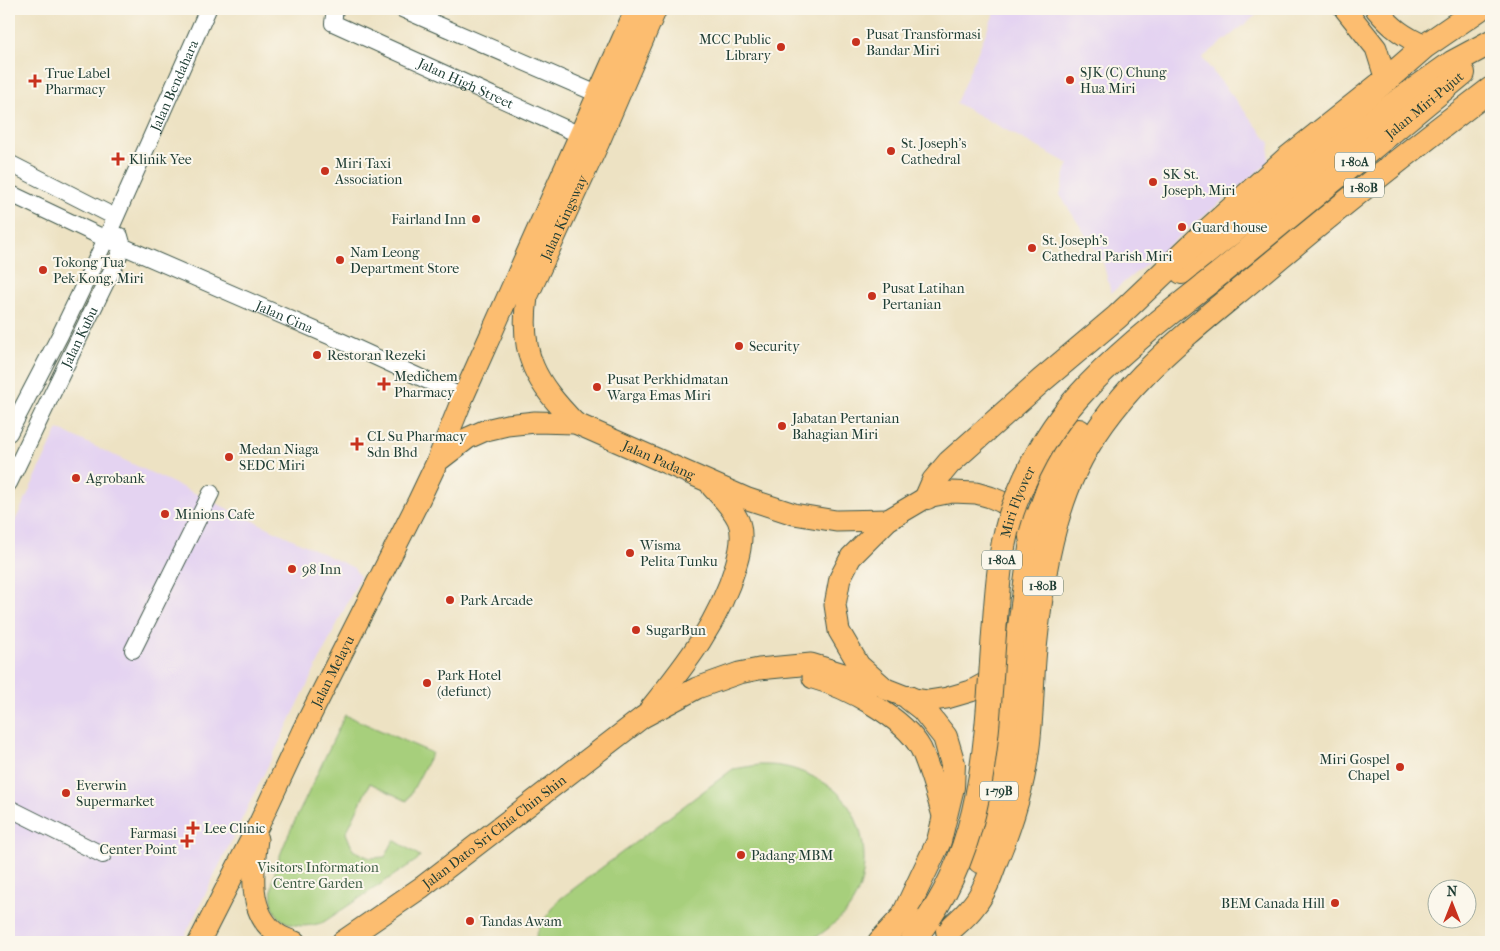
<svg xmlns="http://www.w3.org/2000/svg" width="1500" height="951" font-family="'IM FELL French Canon',serif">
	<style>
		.built { fill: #e4d3f1 }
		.green { fill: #a7cf7b; stroke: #638658 }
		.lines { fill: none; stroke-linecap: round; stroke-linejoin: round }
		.minor-casing { stroke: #3e5649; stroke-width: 18 }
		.major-casing { stroke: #3e5649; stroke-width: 23 }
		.highway-casing { stroke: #3e5649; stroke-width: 26 }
		.minor { stroke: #fff; stroke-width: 16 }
		.major { stroke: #fcbd6f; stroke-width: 21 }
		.highway { stroke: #fcbd6f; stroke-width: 24 }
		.highway-bridge-casing { stroke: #3e5649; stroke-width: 26; stroke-linecap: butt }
		.highway-bridge { stroke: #fcbd6f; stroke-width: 24 }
		.poi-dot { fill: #c8321e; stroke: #fbf7ec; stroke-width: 2 }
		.labels { text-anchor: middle; stroke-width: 4; stroke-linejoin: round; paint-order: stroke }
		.shield { fill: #fbf7ec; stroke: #61756b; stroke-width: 1 }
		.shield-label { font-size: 12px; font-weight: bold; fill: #1f3d34 }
		.poi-label { font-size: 14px; fill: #1f3d34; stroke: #fbf7ec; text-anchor: start }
		.street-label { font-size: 14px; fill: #1f3d34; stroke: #fbf7ec }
		.park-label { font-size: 14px; fill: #3a5a42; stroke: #fbf7ec }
	</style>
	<rect width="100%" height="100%" fill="#fbf7ec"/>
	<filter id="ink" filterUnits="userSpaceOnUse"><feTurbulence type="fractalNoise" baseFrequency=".02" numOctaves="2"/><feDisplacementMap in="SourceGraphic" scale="10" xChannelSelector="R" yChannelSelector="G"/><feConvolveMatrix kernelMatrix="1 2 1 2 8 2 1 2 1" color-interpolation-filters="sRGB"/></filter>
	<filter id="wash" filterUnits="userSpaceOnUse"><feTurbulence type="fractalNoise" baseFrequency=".0096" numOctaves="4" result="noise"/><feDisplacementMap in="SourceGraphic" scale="20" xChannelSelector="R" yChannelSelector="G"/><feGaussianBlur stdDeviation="1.12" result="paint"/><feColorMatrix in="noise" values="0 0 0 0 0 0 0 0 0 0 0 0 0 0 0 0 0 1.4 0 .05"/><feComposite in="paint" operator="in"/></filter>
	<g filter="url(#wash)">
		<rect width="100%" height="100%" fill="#ede2c3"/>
		<path class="built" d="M996,9H1264L1202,58L1270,143L1268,163L1111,293L1103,262L1060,195L1066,170L1069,164L956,103Z
			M58,429L354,568L360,577L182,942H9V534Z"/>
		<path class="green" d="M345,715L432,753L407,801L370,783L346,833L353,850L370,858L385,857L394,840L420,856L417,860L322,923C313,925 304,927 295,925C242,915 294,824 306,798C319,770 332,742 345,715Z
			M759,765C768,765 778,765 786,767C801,770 827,782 838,793C867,822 874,876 848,910C837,923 823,932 810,942H534L540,925L560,899L733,769Z"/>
	</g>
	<g filter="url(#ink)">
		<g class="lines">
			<g class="minor-casing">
				<g id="minor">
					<path id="s1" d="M335,9L333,23L589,139"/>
					<path d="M402,9L609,99"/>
					<path d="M9,163L115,217"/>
					<path id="s2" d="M9,193L106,239L343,342L463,397"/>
					<path id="s3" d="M9,433L60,335L106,239L208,9"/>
					<path id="s4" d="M9,483L123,247L120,236"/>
					<path d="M133,650L211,493"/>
					<path d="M9,808L103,855"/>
				</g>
			</g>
			<g class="major-casing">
				<g id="major">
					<path d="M1345,9L1376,48L1386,80"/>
					<path d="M1376,9C1392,28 1403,36 1425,46"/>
					<path id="s5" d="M575,423C536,382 519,356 527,297L598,144L656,9"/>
					<path id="s6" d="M438,461L468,438L486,430L507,425L535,422L575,423L748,499L794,514L836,521L888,520"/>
					<path d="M952,492L976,493L990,497L1002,502L1018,514L1031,537L1016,644L1007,662L993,679L971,691L947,698L928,701L909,698L886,689L859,665L839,631L835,605L840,578L851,557L888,520L927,497Z"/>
					<path d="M813,678C846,687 904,717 921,749C931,771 937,796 944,819"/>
					<path d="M650,709C687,663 719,622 736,565C740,552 744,533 738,520C732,507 721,497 712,487"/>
					<path d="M257,839C253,870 247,913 277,934C282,938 289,940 295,942"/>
					<path id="s7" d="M199,942L260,822L302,732L418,502L437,462L463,397L636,9"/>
					<path id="s8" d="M342,942L422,887L643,717L697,688L739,673L759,669L811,664L847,675L874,685"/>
				</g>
			</g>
			<g class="highway-casing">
				<g id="highway">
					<path d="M1182,272L1387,109L1452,63L1491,42"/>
					<path id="s9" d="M1219,274L1463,73"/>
					<path d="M927,497L934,481L949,463L1041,381L1117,317L1203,235L1288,158L1386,80L1425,46L1479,9"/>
					<path d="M1031,537L1056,468L1079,431"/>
					<path d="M980,861C1005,790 1008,717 1016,644"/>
					<path d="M948,931C957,923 967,915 974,905C984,893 990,876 995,862C1010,826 1022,789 1027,750C1032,715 1031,679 1035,644C1041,585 1050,524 1075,470C1114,387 1190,332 1259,274C1335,210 1412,149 1491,89"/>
					<path d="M880,942L903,917L939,841L952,787L953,764L945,737L923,709L909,698"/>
					<path d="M912,942L929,918"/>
				</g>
			</g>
			<use href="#minor" class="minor"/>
			<use href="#major" class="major"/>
			<use href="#highway" class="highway"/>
			<g class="highway-bridge-casing">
				<g id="highway-bridge">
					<path id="s10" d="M929,918C988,832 987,721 995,620C998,580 1001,536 1017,498C1031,463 1052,426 1077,398C1119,351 1170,313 1219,274"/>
				</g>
			</g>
			<use href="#highway-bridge" class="highway-bridge"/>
		</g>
	</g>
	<g class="poi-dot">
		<circle cx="856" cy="42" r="5"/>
		<circle cx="781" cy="47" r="5"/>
		<circle cx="1070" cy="80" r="5"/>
		<path d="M32.5 73.5h5v5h5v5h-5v5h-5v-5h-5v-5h5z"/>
		<circle cx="891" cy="151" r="5"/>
		<path d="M115.5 151.5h5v5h5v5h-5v5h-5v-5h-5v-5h5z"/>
		<circle cx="325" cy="171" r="5"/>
		<circle cx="1153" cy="182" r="5"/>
		<circle cx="476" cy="219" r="5"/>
		<circle cx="1182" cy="227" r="5"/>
		<circle cx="1032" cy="248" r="5"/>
		<circle cx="340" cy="260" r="5"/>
		<circle cx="43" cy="270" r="5"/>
		<circle cx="872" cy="296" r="5"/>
		<circle cx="739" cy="346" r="5"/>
		<circle cx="317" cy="355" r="5"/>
		<path d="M381.5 376.5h5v5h5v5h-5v5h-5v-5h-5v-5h5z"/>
		<circle cx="597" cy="387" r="5"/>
		<circle cx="782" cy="426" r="5"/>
		<path d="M354.5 436.5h5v5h5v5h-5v5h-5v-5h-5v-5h5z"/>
		<circle cx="229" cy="457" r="5"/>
		<circle cx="76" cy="478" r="5"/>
		<circle cx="165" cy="514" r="5"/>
		<circle cx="630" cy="553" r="5"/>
		<circle cx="292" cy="569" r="5"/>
		<circle cx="450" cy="600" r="5"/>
		<circle cx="636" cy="630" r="5"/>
		<circle cx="427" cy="683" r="5"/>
		<circle cx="1400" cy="767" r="5"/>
		<circle cx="66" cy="793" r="5"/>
		<path d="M190.5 820.5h5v5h5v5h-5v5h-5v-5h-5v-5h5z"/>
		<path d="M184.5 833.5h5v5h5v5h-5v5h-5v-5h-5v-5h5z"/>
		<circle cx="741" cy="855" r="5"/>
		<circle cx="1335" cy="903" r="5"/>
		<circle cx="470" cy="921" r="5"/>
	</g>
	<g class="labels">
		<g class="shield">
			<rect x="1335" y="152.5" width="40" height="19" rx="4"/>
			<rect x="1344" y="178.5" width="40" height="19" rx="4"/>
			<rect x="982" y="550.5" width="40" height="19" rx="4"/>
			<rect x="1023" y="576.5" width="40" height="19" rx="4"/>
			<rect x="980" y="781.5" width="38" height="19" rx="4"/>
		</g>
		<g class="shield-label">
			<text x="1355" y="166">1-80A</text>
			<text x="1364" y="192">1-80B</text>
			<text x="1002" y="564">1-80A</text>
			<text x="1043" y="590">1-80B</text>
			<text x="999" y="795">1-79B</text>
		</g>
		<g class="poi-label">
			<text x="866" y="39">Pusat Transformasi<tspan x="866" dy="16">Bandar Miri</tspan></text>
			<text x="771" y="44" text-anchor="end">MCC Public<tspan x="771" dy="16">Library</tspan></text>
			<text x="1080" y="77">SJK (C) Chung<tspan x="1080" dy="16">Hua Miri</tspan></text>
			<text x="45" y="78">True Label<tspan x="45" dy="16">Pharmacy</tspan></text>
			<text x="901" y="148">St. Joseph's<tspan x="901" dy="16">Cathedral</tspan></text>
			<text x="129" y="164">Klinik Yee</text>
			<text x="335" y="168">Miri Taxi<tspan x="335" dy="16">Association</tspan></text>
			<text x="1163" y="179">SK St.<tspan x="1163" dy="16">Joseph, Miri</tspan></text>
			<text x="466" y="224" text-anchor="end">Fairland Inn</text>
			<text x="1192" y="232">Guard house</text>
			<text x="1042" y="245">St. Joseph's<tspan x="1042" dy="16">Cathedral Parish Miri</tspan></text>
			<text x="350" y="257">Nam Leong<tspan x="350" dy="16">Department Store</tspan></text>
			<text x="53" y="267">Tokong Tua<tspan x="53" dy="16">Pek Kong, Miri</tspan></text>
			<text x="882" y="293">Pusat Latihan<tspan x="882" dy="16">Pertanian</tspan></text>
			<text x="749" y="351">Security</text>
			<text x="327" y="360">Restoran Rezeki</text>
			<text x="394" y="381">Medichem<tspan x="394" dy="16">Pharmacy</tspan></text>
			<text x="607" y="384">Pusat Perkhidmatan<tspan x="607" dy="16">Warga Emas Miri</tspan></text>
			<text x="792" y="423">Jabatan Pertanian<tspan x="792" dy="16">Bahagian Miri</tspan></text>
			<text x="367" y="441">CL Su Pharmacy<tspan x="367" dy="16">Sdn Bhd</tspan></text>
			<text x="239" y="454">Medan Niaga<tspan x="239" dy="16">SEDC Miri</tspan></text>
			<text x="86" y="483">Agrobank</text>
			<text x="175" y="519">Minions Cafe</text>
			<text x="640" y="550">Wisma<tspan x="640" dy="16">Pelita Tunku</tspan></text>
			<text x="302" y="574">98 Inn</text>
			<text x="460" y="605">Park Arcade</text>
			<text x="646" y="635">SugarBun</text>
			<text x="437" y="680">Park Hotel<tspan x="437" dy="16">(defunct)</tspan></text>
			<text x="1390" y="764" text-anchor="end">Miri Gospel<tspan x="1390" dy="16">Chapel</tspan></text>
			<text x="76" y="790">Everwin<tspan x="76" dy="16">Supermarket</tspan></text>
			<text x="204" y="833">Lee Clinic</text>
			<text x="177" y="838" text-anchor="end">Farmasi<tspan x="177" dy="16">Center Point</tspan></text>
			<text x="751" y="860">Padang MBM</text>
			<text x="1325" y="908" text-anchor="end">BEM Canada Hill</text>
			<text x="480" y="926">Tandas Awam</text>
		</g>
		<g class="street-label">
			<text dy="5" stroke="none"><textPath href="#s1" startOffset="160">Jalan High Street</textPath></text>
			<text dy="5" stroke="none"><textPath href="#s3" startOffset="385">Jalan Bendahara</textPath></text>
			<text dy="5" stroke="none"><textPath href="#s9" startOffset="266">Jalan Miri-Pujut</textPath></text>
			<text dy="5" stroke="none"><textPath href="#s5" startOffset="229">Jalan Kingsway</textPath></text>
			<text dy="5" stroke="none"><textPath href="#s2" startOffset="302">Jalan Cina</textPath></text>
			<text dy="5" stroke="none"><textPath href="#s4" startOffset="162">Jalan Kubu</textPath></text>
			<text dy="5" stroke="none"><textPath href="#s6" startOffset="239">Jalan Padang</textPath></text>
			<text dy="5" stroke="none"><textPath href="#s10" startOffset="430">Miri Flyover</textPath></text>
			<text dy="5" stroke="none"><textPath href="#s7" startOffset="302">Jalan Melayu</textPath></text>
			<text dy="5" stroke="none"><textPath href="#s8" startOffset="188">Jalan Dato Sri Chia Chin Shin</textPath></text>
		</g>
		<g class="park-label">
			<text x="318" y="872">Visitors Information<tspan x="318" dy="16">Centre Garden</tspan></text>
		</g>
	</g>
	<rect width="1500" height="951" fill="none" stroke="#fbf7ec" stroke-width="30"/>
	<g transform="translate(1452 904)"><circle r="24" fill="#fbf7ec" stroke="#a3ada2"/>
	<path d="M0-4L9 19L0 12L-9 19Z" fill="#c8321e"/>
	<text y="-8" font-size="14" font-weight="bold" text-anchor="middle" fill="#1f3d34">N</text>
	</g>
</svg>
